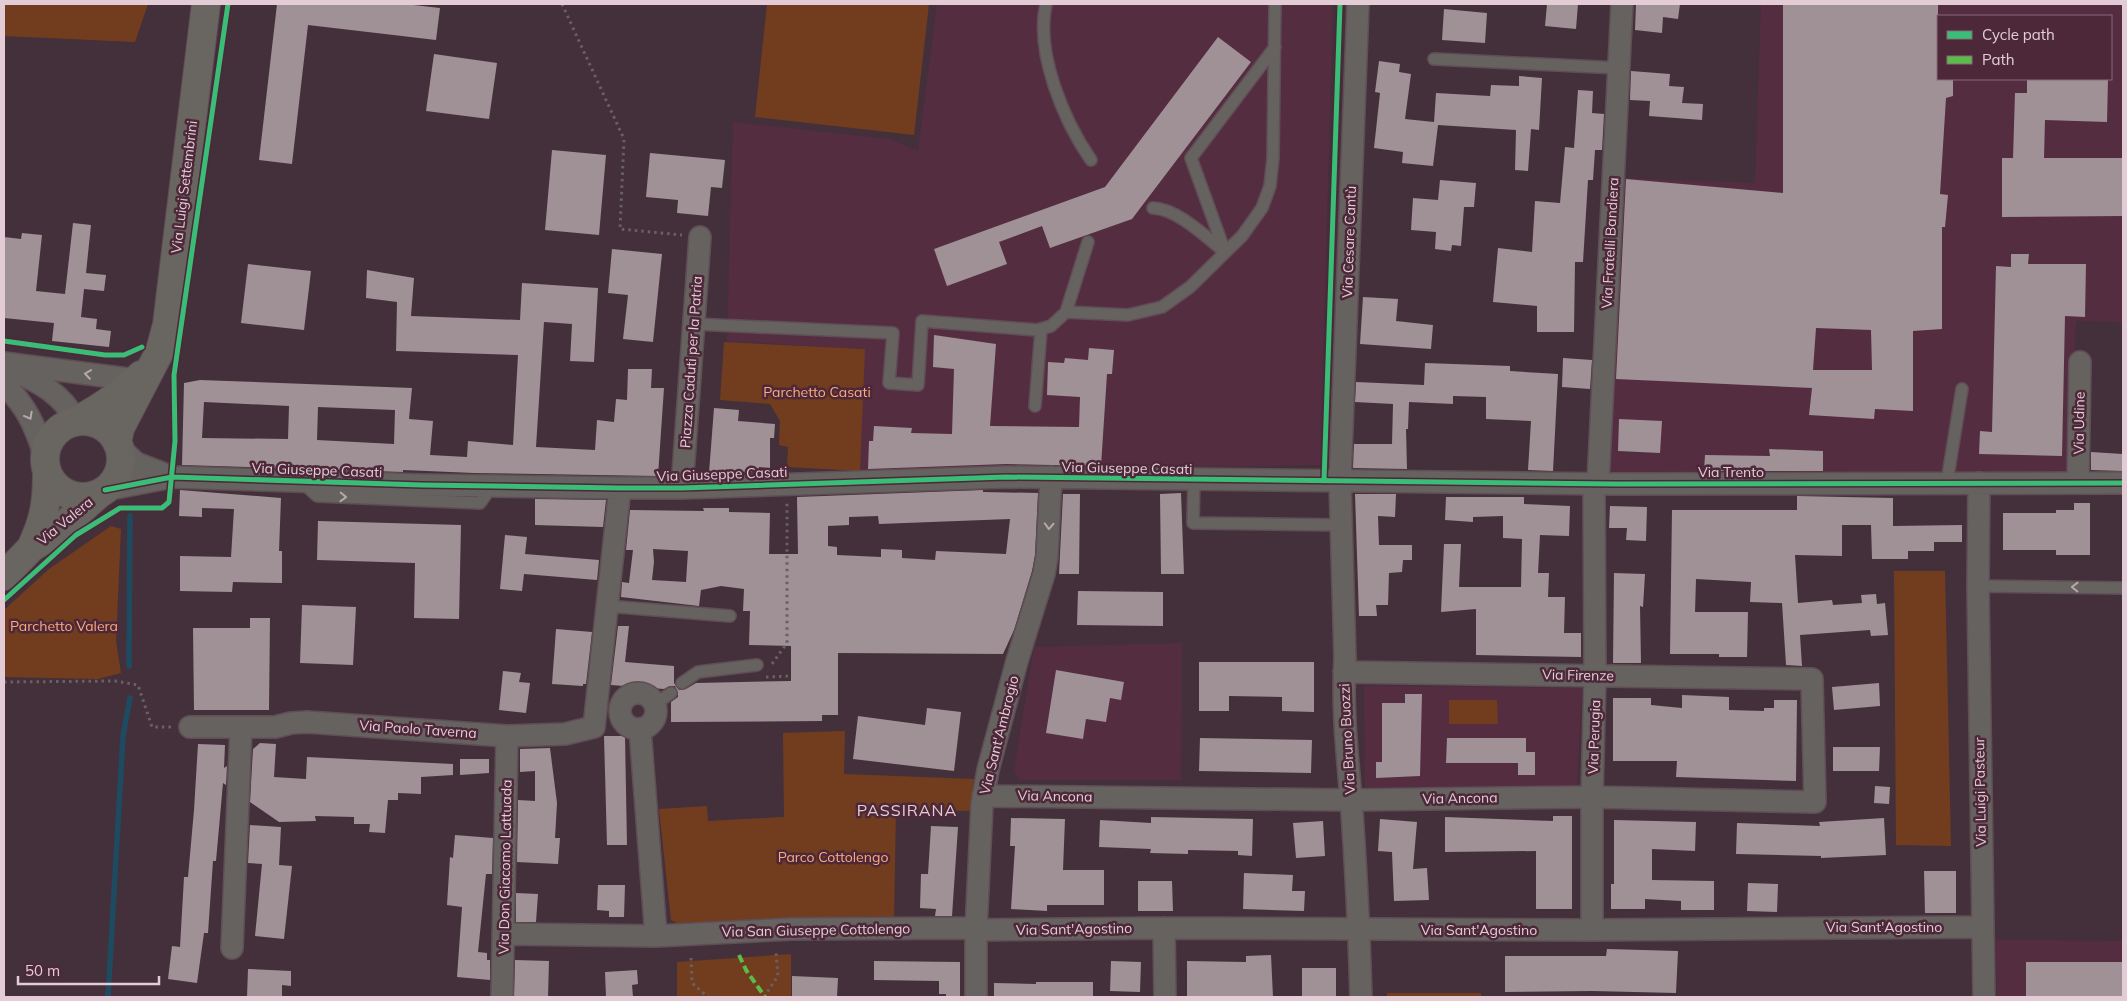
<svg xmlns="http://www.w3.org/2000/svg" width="2127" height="1001" font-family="Mulish,sans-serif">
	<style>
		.built { fill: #552d41; fill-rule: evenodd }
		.green { fill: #723d1e }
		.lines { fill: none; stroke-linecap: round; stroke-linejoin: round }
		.stream { stroke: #1e4b60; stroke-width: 5.5 }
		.building { fill: #a09196; fill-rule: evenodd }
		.lane-casing { stroke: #5f4e56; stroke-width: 14 }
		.street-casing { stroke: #5f4e56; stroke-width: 24 }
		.secondary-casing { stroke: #5f4e56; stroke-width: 30 }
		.path { stroke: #686162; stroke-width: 3; stroke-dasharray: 2.5 4; stroke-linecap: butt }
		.lane { stroke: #66625f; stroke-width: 11 }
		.street { stroke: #66625f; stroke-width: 21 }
		.secondary { stroke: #696661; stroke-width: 28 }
		.quiet { stroke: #5cbc4b; stroke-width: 4; stroke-dasharray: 8 4; stroke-linecap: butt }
		.cycleway-casing { stroke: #4c2839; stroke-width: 8 }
		.cycleway { stroke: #3abd76; stroke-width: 5 }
		.oneway { stroke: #b7a7ac }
		.labels { text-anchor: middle; stroke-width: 5; stroke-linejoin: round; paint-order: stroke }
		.street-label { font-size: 14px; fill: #e3ccd6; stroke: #4c2839 }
		.park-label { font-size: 14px; fill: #feab7c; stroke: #4c2839 }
		.quarter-label { font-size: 16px; letter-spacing: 1px; fill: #e3ccd6; stroke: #4c2839 }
	</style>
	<rect width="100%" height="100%" fill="#44303a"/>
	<path class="built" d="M937,4H1333L1320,465L860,471L864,349L727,341L733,122L889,139L918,151Z
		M1761,4H2123V322L2076,321L2068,476L1609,472L1622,178L1755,183ZM1938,16H2111V79H1938Z
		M1182,643L1181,780H1020L1014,772L1034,647Z
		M1364,686L1582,688L1577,787H1365Z
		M1996,940L2123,941V997H1997Z"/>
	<path class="green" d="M4,4H148L135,42L4,36Z
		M767,4H929L914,135L755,117Z
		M724,342L865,349L860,471L787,467L788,447L779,445L780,421L770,404L720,400Z
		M111,526L121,529L116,641L121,673L98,679L4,677V610L49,569Z
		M1894,571H1945L1951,846L1896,845Z
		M1449,700H1497L1498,724H1449Z
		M845,731L844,774L974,779L971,811L896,809L894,920L677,923L671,920L659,809L707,806L708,821L784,817L783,733Z
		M791,954V997H677V962Z
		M1387,993H1481V997H1387Z"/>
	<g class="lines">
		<path class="stream" d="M129,666L130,516
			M108,997L123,736L130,698"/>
	</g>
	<path class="building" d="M277,4H405L440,8L436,40L308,25L292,164L259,160Z
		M1547,4H1578L1576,29L1545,26Z
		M1636,4H1680L1678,19L1663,17L1662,33L1635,30Z
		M1783,4H1938V79H1953V96L1946,98L1940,194L1948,195L1945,227H1942V329L1913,331V411L1875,409L1874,419L1809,415L1812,388L1616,379L1626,179L1783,193ZM1816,328L1871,330L1872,370H1813Z
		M1444,9L1487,13L1485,43L1442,40Z
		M1218,37L1251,62L1132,219L1050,248L1042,226L999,242L1007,264L947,286L934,249L1105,187Z
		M434,54L497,63L489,119L426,111Z
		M1379,61L1400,64L1399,72L1411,74L1405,119L1434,122L1436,93L1490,96L1491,85L1519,86V76L1542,78L1539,130L1531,129L1528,171L1515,170L1516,130L1438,125L1433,166L1402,163L1403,152L1374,148L1380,93L1375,92Z
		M1631,71L1670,74L1669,86L1684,87L1682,103L1703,104L1702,120L1649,116L1650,101L1630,100Z
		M2027,79H2108L2107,122L2045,120L2044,158H2123V216L2002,217V158H2013L2015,93H2027Z
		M1578,90L1593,91L1592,113L1604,114L1602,150H1595L1593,180H1588L1583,262H1575L1574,332H1537V306L1493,302L1498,248L1532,252L1535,201L1560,203L1565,147L1574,148Z
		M552,150L606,155L599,235L545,230Z
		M650,153L725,160L722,188L711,187L708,216L677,213L678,200L646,197Z
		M1440,180L1476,183L1474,207H1464L1461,246L1452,245L1451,251L1435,249L1436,232L1411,230L1413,198L1438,200Z
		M73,223L91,225L86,273L106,275L104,291L84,289L81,317L97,319L96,329L111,331L109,347L52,341L54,323L4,318V237L21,239L22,233L42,235L36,291L65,294Z
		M612,249L662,254L653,342L623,339L628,295L608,293Z
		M2011,254H2029L2028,264H2086L2085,317L2065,316L2062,456L1979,454L1980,431L1992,432L1996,266L2011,267Z
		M248,264L311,271L304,330L241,323Z
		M367,270L414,278L411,316L520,320L522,283L598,288L594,362L570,361L572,324L544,322L536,447L595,450L597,420L614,422L616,399L627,400L628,369H652L651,388H664L658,476L474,473L403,470V472L182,465L184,383L200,380L412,388L409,419L433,421L430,455L467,457L468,441L513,445L518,355L396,351L397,302L366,298ZM204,402L289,406L288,439L202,438ZM318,407L395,410L394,444L317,440Z
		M1363,297L1398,299L1396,321L1433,325L1431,349L1360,344Z
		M934,335L996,344L990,426L1079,427L1080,397L1047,395L1048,362L1064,363L1065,358L1088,360L1089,348L1114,350L1112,374H1107L1101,466L1006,464L868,469L869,441H873L874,426L912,428L911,433L952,434L954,369L933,367Z
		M1563,358L1592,360L1590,389L1562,387Z
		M1425,363L1510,366V371L1558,374L1553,471L1528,470L1531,421L1486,419V397L1453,396V404L1409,402L1408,429H1406L1407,469L1353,468L1354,444H1392L1393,404L1355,402L1356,382L1424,385Z
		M714,408L739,410L738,421L775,424L774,438H770V468L759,467V472L709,473Z
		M1619,419L1662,421L1660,453L1618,451Z
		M1769,449L1823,451V471H1704L1705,455L1770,456Z
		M2091,452L2123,454V471L2091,470Z
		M180,490L281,498L279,551H282V583L233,582L232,592L180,591V556L231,557L234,509L202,508V517L179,516Z
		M983,490V492L1038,493L1035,555L1032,571L1014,630L1003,654L838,653V715H822V721L671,722V702L678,697V693L675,686H670L664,689L611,685L618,626H629L625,662L674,666V683L679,690L686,689L696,683L791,681V646L749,645L750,611H743L744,589L721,586L701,590L699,606L621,597L622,582L629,583L633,550H626L630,510L704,511L703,508H729V512L770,513L769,554H798L797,497ZM878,516L879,524L1010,519L1006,554L936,551L935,560L902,558V550L881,549V557L837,555V547L828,546V526L849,525V517ZM653,549L688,551L686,582L652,580L654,562Z
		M1181,493L1184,574H1161L1160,494Z
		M1063,494H1080L1079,574H1059Z
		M1355,494H1396L1395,517L1378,516L1379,545H1412V560H1403L1402,572L1389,573L1388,605H1376L1377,616H1359Z
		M1797,496L1893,498V526L1962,525V542H1934V551H1908V559H1872L1871,525H1842V556L1795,555L1798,603L1832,600L1833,605L1862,603L1861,595L1876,594L1877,604L1885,603L1888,635L1871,636L1870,630L1800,635L1802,666L1786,665L1782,603L1750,602L1751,582L1696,579L1695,612H1748L1747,657H1719V654H1670L1672,510H1797Z
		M1446,497H1524V504L1570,506L1569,536L1540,535L1538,573H1549L1548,597H1565L1564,633H1581V657L1476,655V609L1441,612L1444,544H1461L1459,587H1521L1522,539L1503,538V516L1473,517V522L1445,520Z
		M535,499L606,500L603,527L535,525Z
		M2074,503H2090V555H2056V550H2003V513H2056V510H2074Z
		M1610,506L1647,507L1646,541L1626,540L1627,528H1609Z
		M318,521L461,525L459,619L414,618L415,563L317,560Z
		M505,535L527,537L525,554L599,560L597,580L524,574L522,591L500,589Z
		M1614,573L1645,574L1643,607L1640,606L1641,663H1613Z
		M1078,591L1163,592V626L1077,625Z
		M302,605L356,607L353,665L300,663Z
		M250,618H270L269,710H194L193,628H250Z
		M556,629L592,632L586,684H583V686L552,684Z
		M1199,662H1314V712L1282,711V697L1229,696V711H1199Z
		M1056,670L1124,682L1121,700L1110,698L1106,722L1086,719L1083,739L1046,733Z
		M503,671L521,673L519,682L530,683L526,713L499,710Z
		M1879,683L1880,706L1834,710L1832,687Z
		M1405,694H1422L1420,776L1376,778V762H1382V703H1405Z
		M1682,695L1729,697V710L1764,711V708H1774V700H1797L1796,781L1676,777L1677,761H1613V698H1651V705L1682,708Z
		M927,708L961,712L954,771L853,759L858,716L925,725Z
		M604,736H625L627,845H607Z
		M1200,738L1312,740L1311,773L1199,771Z
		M1447,738H1526V752H1535V775H1518V763H1446Z
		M260,743L276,744L274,777L306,779L307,757L453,764V775L421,777V794L398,793V800H388L385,833L369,832L370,824H354V817L315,816L316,821L279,822L250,802L253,749Z
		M198,744L225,745L224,768L227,766L226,785L223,783L216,861H213L208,933H204L197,983L168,979L172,946L180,947L184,877H188L194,810Z
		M1833,747H1880L1879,771H1833Z
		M550,748L557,803L555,838H560L558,864L517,862L518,800L535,801V771L520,772V749Z
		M460,759H489V773L460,775Z
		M1875,786L1890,787L1889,804L1874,803Z
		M1553,816H1572V909H1536V851L1445,852V817L1553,821Z
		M1151,817L1253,819L1252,856L1238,855V851L1188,850V854L1150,853L1151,849L1099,847L1100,820L1151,823Z
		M1011,818L1065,819L1063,870H1104V905H1047V911L1011,909L1015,846H1010Z
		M1884,818L1886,855L1821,858V856L1736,854L1737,823L1820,826L1819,822Z
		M1380,819L1417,822L1413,869L1427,868L1429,900L1394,901L1392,852L1378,851Z
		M1614,820L1696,822L1695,851L1652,849V880L1714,881V910H1681V901L1645,899V909H1611V884H1614Z
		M1323,821L1325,856L1296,858L1293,823Z
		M250,825L281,827L279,865L292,866L284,939L255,936L262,864L248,863Z
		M931,826L958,827L952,916H935L936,909L920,908L921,874H928Z
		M455,835L493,838L492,874H486L478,952L487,953V960H490V980L457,977L462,907L447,905L450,857L453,858Z
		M1924,871H1956V913H1925Z
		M1244,873L1293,875L1292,891H1305L1304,911L1243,909Z
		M1138,881H1172L1173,911H1138Z
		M1748,883L1778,884L1777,912L1747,911Z
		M598,885H625L624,917H609V911L597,910Z
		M516,893L538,894L536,922H516Z
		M1607,949L1678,951L1676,993L1593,991L1505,992V956H1606Z
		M1271,955L1273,997H1187V961L1246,962V956Z
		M515,960L549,961L548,997H514Z
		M874,961L960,962V997H946V994H939V981L874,980Z
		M1111,961L1141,962L1140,992L1110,991Z
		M2026,962H2123V997H2026Z
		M1302,968H1336V997H1302Z
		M248,969L291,971V986L282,985V997H247Z
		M637,970L638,984L632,985L633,997H606L605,972Z
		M792,976L838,978L837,997L814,996V997H792Z
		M1036,982H1093V997H994V983L1036,984Z"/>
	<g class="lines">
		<g class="lane-casing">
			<path id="lane" d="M1046,4C1035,53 1064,121 1091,160
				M1434,59L1619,68
				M1153,208C1178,209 1206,237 1225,252
				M1225,252L1191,158L1275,47
				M1066,312L1088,242
				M694,324L893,333L889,383L918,385L922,321L1037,330L1051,326L1066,312L1128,315L1162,307L1190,287L1242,236L1262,208L1270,186L1273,158L1275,4
				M1035,406L1041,330
				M1194,480L1193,523L1340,525
				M302,482L317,496L480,503L492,486
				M1947,482L1962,389
				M1978,586L2123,588
				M607,606L730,616
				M682,683L698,672L757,665
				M653,701L661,700L671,693"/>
		</g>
		<g class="street-casing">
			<path id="street" d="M1358,4L1340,481L1345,658C1342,706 1347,752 1351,799C1356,865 1359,931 1361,997
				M4,363L136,380
				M11,369C38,382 62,393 76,421
				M4,384C26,406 35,425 44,454
				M120,448L136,463L172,477
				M1598,483L1622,4
				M1979,483L1978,586L1984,997
				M2078,483L2080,362
				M682,488L700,237
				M105,490L172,477L422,485L620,488H682L1006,477L1616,484L2123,483
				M620 711a18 18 0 1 1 36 0a18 18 0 1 1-36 0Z
				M190,727H275L291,723L307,722L507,736L565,734L594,727L620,488
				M640,729L656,936
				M983,796L1351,800L1592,797L1815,802L1812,679L1344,672
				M1164,928L1165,997
				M976,930L1164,928L1592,930L1982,927
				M1592,930V797L1595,675L1594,483
				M503,934L656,936L792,929L976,928
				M232,948L241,728
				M502,997L507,736
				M976,997V930L982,804L988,770L1017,661L1044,574L1047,556L1051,477"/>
		</g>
		<g class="secondary-casing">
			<path id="secondary" d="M45 459a38 38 0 1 1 76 0a38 38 0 1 1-76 0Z
				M76,421C100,408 122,394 141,375
				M117,443L120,428L160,351L167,325L206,4
				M31,548C44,520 47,504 47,474
				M4,576L31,548L55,533L100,493"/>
		</g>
		<path class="path" d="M562,4L624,139L620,229L682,235
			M772,664L787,643V502
			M766,677L791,676
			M4,682L115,681L138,685L152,727H171
			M691,958L692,983L708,997
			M764,997L778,976L776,953"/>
		<use href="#lane" class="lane"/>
		<use href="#street" class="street"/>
		<use href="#secondary" class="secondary"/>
		<path class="quiet" d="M739,955L746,970L765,997"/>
		<g class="cycleway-casing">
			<path id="cycleway" d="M4,341L105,355H124L142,347
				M1324,481L1340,4
				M105,490L172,477L422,485L620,488H682L1006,477L1616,484L2123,483
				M4,600L76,535L120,508H162L169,502L175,441L174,375L228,4"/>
		</g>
		<use href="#cycleway" class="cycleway"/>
	</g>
	<defs><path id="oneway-chevron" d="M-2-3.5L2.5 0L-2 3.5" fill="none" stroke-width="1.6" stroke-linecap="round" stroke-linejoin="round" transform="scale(1.25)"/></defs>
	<g class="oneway">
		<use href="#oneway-chevron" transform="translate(88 374) rotate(-172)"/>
		<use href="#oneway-chevron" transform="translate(29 416) rotate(61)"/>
		<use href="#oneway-chevron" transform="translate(343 497) rotate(2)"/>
		<use href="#oneway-chevron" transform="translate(1049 526) rotate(93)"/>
		<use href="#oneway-chevron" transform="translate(2075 587) rotate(-179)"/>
	</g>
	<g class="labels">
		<g class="street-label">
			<text transform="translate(184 187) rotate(-83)" y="5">Via Luigi Settembrini</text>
			<text transform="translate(1349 242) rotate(-88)" y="5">Via Cesare Cantù</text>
			<text transform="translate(1610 243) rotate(-87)" y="5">Via Fratelli Bandiera</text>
			<text transform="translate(691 362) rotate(-86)" y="5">Piazza Caduti per la Patria</text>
			<text transform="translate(2079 423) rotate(-89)" y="5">Via Udine</text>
			<text transform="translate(1127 468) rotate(1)" y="5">Via Giuseppe Casati</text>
			<text transform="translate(317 470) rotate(2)" y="5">Via Giuseppe Casati</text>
			<text x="1731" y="477">Via Trento</text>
			<text transform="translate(722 474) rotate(-2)" y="5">Via Giuseppe Casati</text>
			<text transform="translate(65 521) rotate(-39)" y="5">Via Valera</text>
			<text transform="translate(1578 675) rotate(1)" y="5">Via Firenze</text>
			<text transform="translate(418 729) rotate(4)" y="5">Via Paolo Taverna</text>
			<text transform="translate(999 735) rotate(-76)" y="5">Via Sant'Ambrogio</text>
			<text transform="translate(1594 737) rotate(-88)" y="5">Via Perugia</text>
			<text transform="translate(1347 739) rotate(-93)" y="5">Via Bruno Buozzi</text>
			<text transform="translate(1980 792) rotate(-91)" y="5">Via Luigi Pasteur</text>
			<text transform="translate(1055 796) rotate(1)" y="5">Via Ancona</text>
			<text transform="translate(1460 798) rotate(-1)" y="5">Via Ancona</text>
			<text transform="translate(505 867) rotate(-89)" y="5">Via Don Giacomo Lattuada</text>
			<text x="1884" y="932">Via Sant'Agostino</text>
			<text transform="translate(1074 929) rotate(-1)" y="5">Via Sant'Agostino</text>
			<text transform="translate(816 930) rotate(-1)" y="5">Via San Giuseppe Cottolengo</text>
			<text x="1479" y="935">Via Sant'Agostino</text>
		</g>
		<g class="park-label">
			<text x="817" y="397">Parchetto Casati</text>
			<text x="64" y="631">Parchetto Valera</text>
			<text x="833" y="862">Parco Cottolengo</text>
		</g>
		<g class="quarter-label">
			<text x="907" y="816">PASSIRANA</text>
		</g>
	</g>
	<rect width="2127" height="1001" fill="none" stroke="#e3ccd6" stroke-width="10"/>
	<rect x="1937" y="15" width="175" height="65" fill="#4c2839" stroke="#886a78"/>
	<rect x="1947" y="31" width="25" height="8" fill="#3abd76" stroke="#886a78"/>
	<text x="1982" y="40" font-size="15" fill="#e3ccd6">Cycle path</text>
	<rect x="1947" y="56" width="25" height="8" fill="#5cbc4b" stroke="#886a78"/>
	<text x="1982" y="65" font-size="15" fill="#e3ccd6">Path</text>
	<path d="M18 976v8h141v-8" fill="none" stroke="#e3ccd6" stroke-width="2.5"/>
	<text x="25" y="976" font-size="15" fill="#e3ccd6" stroke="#4c2839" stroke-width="4" paint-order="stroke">50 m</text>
</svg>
